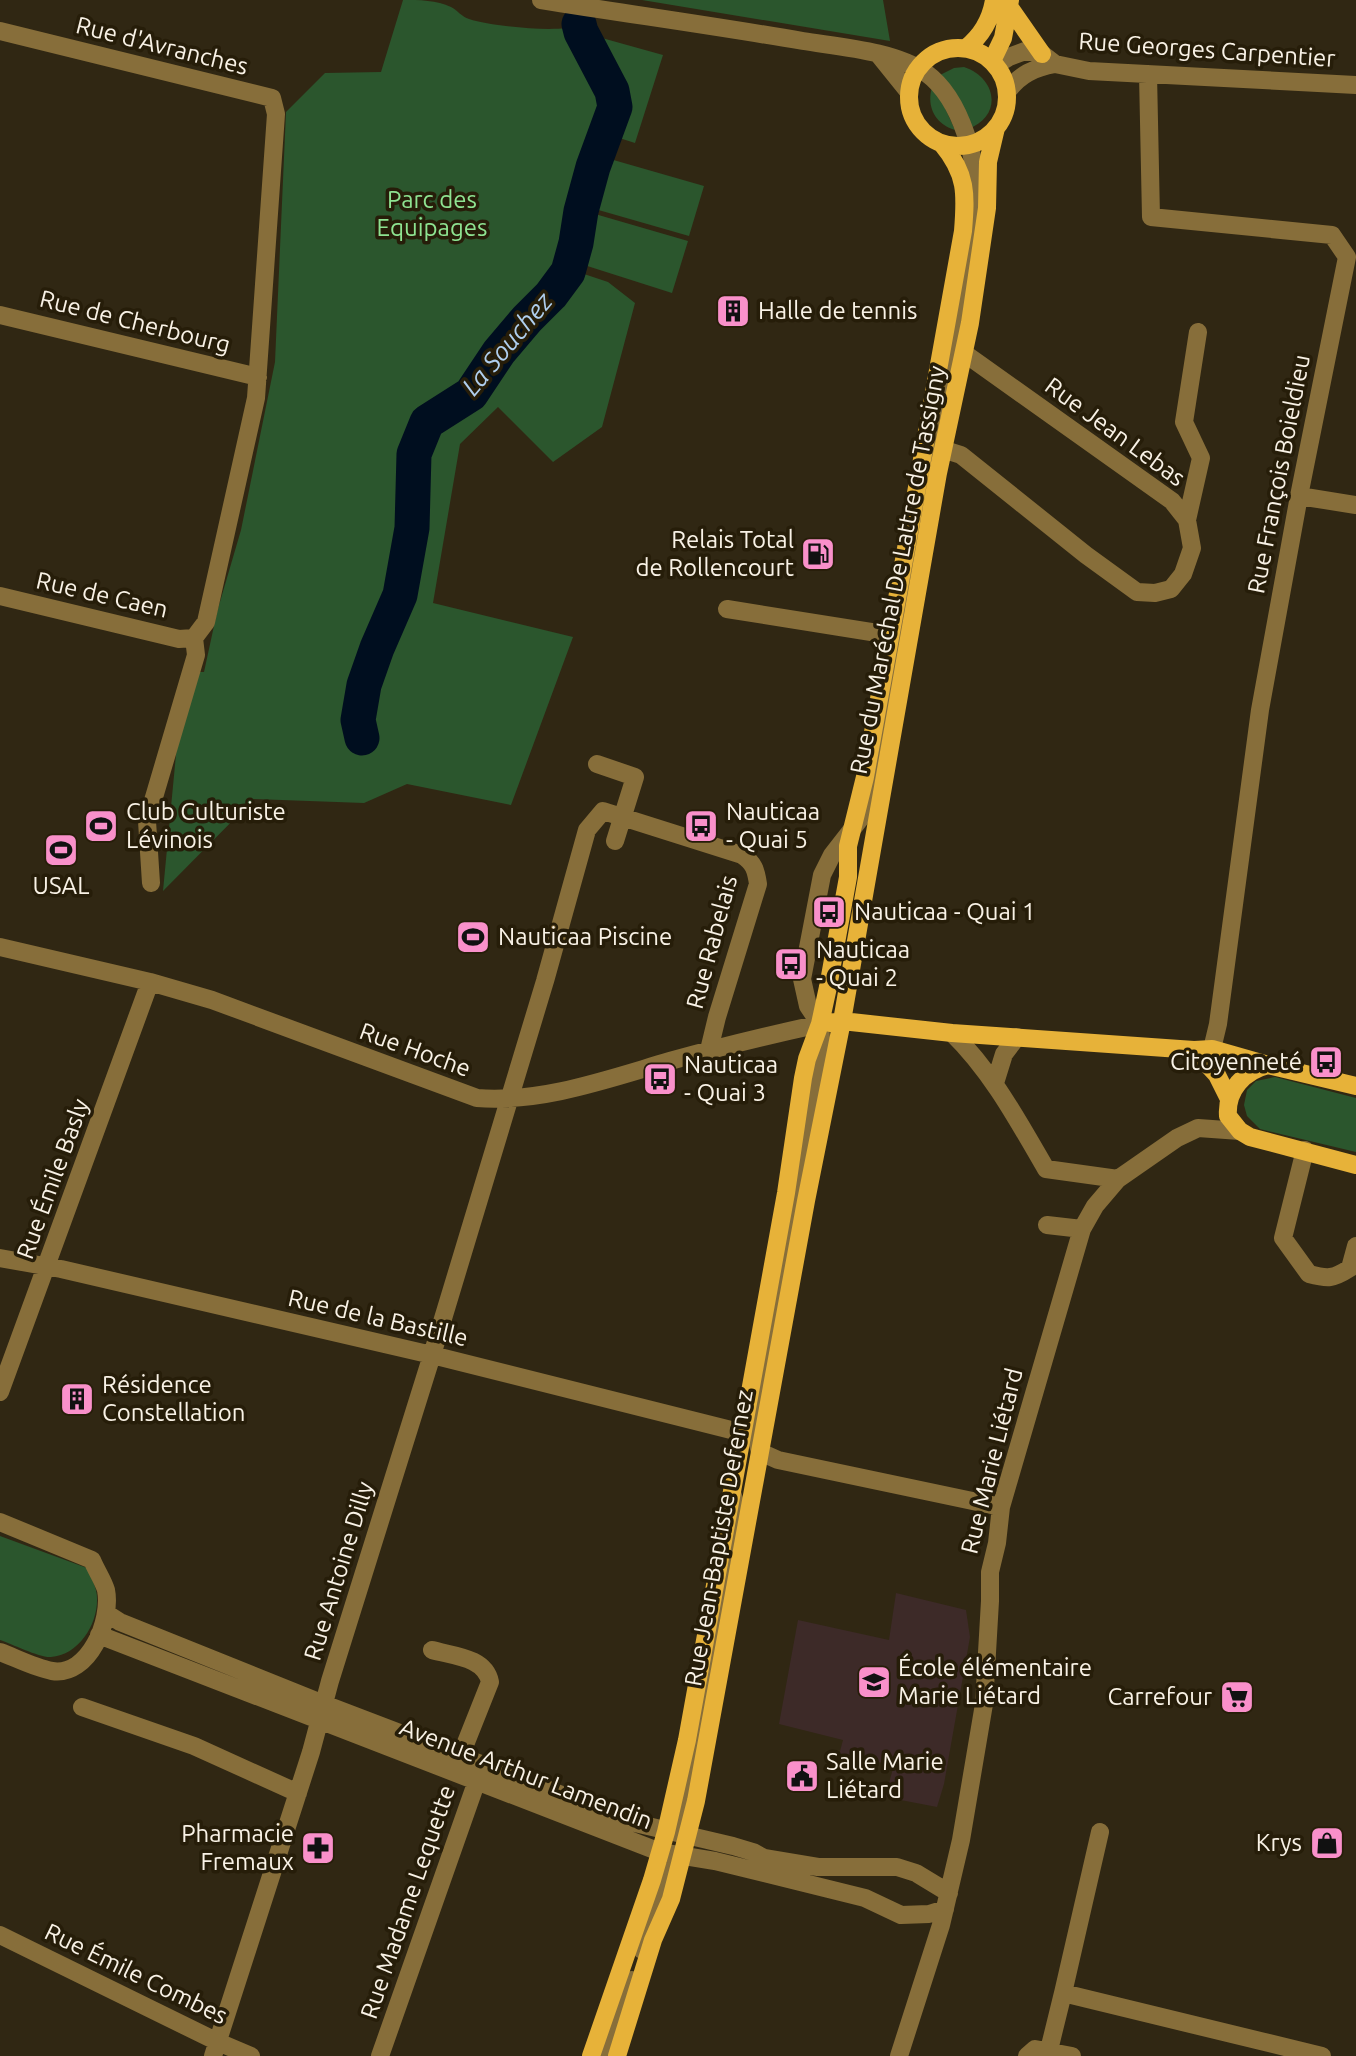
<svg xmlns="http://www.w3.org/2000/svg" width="1356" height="2056" font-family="Ubuntu,sans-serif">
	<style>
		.education { fill: #3d2a28 }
		.green { fill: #2b562d }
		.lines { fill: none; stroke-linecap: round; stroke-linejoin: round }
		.river { stroke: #000e1f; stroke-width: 35 }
		.minor { stroke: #876e3a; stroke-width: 18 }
		.major { stroke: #e7b239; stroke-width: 18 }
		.labels { text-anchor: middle; stroke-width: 7; stroke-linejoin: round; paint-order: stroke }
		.street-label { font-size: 24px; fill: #f9f2e6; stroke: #261d09 }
		.park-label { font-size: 24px; fill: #8ee391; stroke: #261d09 }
		.poi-label { font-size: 24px; fill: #f9f2e6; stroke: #261d09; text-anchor: start }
		.water-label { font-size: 26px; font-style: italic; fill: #afceee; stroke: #261d09 }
	</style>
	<rect width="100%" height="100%" fill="#302713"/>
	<path class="education" d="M896,1593L966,1610L970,1637L944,1784L937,1807L885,1797L894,1765L839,1755L843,1740L779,1724L798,1620L889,1640Z"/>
	<path class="green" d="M403,0C419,0 437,0 451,7C457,10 462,17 469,19C491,26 543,31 566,28L663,55L635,143L610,135L572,270L608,282L635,303L602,427L553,462L498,407L460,444L433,603L573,637L511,805L407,784L364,803L254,799L163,891L177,744L198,672H204L217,612L241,530L275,362L286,112L325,73L381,72Z
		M642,0H883L890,41Z
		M964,67C997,78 1003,116 968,129L938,76L954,68Z
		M932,87L940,97L955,130C936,124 926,108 932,87Z
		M610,159L704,186L689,236L595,209Z
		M595,214L688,241L672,293L581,264Z
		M1275,1077L1356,1098V1152L1260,1129L1247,1116L1244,1105L1247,1090L1256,1081Z
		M0,1536L87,1568C91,1577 97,1588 97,1598C98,1624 79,1655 51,1657C40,1658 12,1644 0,1640Z"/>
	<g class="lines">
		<path class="river" d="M362,738L358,720L364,685L377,648L400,595L412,528L414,454L427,422L471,394L499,352L527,319L551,295L568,272L576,243L581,211L593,167L615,107L612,91L581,32L579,24"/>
		<path class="minor" d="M541,0C628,14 716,26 803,41C840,47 895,51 926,73C962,99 979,165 977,207L871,794L860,819L832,855L822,875L802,979L808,1006L820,1024L821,1038L796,1193L754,1430L760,1452L778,1460L1001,1507
			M0,31L272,98L276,114L256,398L206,622L194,638
			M879,55L908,91
			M996,65L1009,57L1025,51L1042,54L1055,64L1089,71L1356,85
			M1148,74L1151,217L1332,235L1347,257L1299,496L1260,710L1218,1024L1212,1049
			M1007,92C1020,74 1034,68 1055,64
			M0,315L258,377
			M942,449L961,455L1086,555L1137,592L1155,593L1171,589L1183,574L1192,548L1187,520L1172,501L964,353
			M1299,496L1356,505
			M1187,520L1201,458L1184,422L1198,332
			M0,596L179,639L194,638
			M727,609L890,635
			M597,764L635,777L615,841
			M151,883L147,821L196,655L194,638
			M0,947L150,982L212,1000L477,1098C542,1103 608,1079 670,1061C720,1047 770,1035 820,1024
			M952,1033C992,1072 1018,1121 1046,1169L1118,1179
			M995,1083L1004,1054L1017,1037
			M1305,1150L1283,1238L1309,1274C1328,1279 1333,1279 1350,1268L1356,1246
			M1047,1225L1082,1229
			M0,1258L61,1269L432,1355L743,1433
			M0,1392L150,982
			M0,1522L92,1560C96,1570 103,1580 106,1590C112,1620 89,1677 52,1671C35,1668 16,1658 0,1652
			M106,1613L120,1622L324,1704L635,1823L733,1846L753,1852L764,1858L818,1867H897L916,1873L949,1893
			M99,1635L660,1852L715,1861L865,1898L901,1915L929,1914L945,1909
			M432,1650C453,1656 485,1657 490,1682L457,1765
			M82,1707L194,1746L298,1793
			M670,1826L685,1799L687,1792L738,1512L732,1493
			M0,1935L218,2042L251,2056
			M642,1950L662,1884L681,1857
			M1063,1993L1100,1832
			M1049,2050L1063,1993L1322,2056
			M213,2056L311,1752L330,1681L432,1355L545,981L587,830L603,811L742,855C754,863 756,870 758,884L717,1017L709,1050
			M380,2056L480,1772
			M606,2056L632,1980
			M899,2056L941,1925L961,1840L984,1704L990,1601V1572L997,1543L1001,1507L1082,1229L1095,1206L1118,1179L1177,1138L1198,1128L1240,1131
			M1027,2056L1035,2049L1072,2056"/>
		<path class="major" d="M1010,8L1042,54
			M909 97a49 49 0 1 1 98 0a49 49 0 1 1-98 0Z
			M966,48C981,36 991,19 994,0
			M992,61L1003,38L1010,0
			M830,1023L842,1021L952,1033L1194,1050L1212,1049L1268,1065L1356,1086
			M1194,1050L1217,1075L1229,1099
			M1268,1065C1244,1071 1226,1090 1228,1116L1240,1131L1250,1137L1356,1165
			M591,2056L652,1880L666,1832L687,1740L786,1193L803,1078L807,1059L820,1024L828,987L848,877V846L865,777L963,231C966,194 967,174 942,144
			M617,2056L653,1940L671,1899L696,1801L806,1201L842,1021L938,473L970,323L987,208L988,162L996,128"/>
	</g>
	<defs>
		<g id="building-square" transform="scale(1.75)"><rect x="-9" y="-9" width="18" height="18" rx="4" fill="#f990ca" stroke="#261d09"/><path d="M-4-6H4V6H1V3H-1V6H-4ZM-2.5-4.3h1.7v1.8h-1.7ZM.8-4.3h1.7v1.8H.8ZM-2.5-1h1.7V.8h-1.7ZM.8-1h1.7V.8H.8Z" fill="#111"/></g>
		<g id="fuel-square" transform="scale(1.75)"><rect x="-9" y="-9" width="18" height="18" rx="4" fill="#f990ca" stroke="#261d09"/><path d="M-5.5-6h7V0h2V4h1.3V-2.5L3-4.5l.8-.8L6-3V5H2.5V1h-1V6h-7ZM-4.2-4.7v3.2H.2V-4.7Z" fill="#111"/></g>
		<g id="stadium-square" transform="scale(1.75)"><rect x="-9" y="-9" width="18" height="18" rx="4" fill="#f990ca" stroke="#261d09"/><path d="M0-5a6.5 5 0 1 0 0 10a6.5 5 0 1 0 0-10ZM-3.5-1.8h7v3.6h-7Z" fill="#111"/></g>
		<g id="bus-square" transform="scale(1.75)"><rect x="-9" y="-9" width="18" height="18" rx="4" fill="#f990ca" stroke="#261d09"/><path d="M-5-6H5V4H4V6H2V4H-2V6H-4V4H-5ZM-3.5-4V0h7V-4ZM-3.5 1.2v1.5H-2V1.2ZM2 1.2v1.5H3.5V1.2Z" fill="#111"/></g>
		<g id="school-square" transform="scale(1.75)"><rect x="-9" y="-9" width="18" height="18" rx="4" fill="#f990ca" stroke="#261d09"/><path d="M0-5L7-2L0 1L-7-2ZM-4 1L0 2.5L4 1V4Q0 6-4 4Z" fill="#111"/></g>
		<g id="supermarket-square" transform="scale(1.75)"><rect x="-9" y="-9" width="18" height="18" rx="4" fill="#f990ca" stroke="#261d09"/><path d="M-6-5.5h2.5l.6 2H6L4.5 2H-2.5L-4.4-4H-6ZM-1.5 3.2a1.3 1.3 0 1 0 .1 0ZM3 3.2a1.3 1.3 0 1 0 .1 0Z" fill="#111"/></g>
		<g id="civic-square" transform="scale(1.75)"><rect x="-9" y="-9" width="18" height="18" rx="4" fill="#f990ca" stroke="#261d09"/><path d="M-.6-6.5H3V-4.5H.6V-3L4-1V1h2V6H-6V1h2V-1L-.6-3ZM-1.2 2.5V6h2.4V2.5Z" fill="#111"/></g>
		<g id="shop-square" transform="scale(1.75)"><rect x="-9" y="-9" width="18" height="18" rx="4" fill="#f990ca" stroke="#261d09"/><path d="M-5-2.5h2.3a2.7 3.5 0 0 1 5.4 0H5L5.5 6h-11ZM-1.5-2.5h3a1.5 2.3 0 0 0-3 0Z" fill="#111"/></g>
		<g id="pharmacy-square" transform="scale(1.75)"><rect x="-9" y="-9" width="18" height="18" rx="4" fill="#f990ca" stroke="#261d09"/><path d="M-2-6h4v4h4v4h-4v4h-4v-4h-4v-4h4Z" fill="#111"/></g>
	</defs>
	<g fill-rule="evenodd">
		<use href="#building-square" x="733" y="311"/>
		<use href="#fuel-square" x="818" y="554"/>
		<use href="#stadium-square" x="101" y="826"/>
		<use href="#bus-square" x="701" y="826"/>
		<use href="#stadium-square" x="61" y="850"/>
		<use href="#bus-square" x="829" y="912"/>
		<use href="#stadium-square" x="473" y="937"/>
		<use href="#bus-square" x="791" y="964"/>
		<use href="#bus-square" x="1326" y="1062"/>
		<use href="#bus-square" x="660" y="1079"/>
		<use href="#building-square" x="77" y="1399"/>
		<use href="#school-square" x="874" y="1682"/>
		<use href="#supermarket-square" x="1237" y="1697"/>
		<use href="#civic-square" x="802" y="1776"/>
		<use href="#shop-square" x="1327" y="1843"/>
		<use href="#pharmacy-square" x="318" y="1848"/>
	</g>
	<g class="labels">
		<g class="street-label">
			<text transform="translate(162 46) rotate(14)" y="8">Rue d'Avranches</text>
			<text transform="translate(1207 50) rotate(4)" y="8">Rue Georges Carpentier</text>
			<text transform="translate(135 322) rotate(14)" y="8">Rue de Cherbourg</text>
			<text transform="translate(1115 432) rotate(36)" y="8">Rue Jean Lebas</text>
			<text transform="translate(1279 474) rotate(-79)" y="8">Rue François Boieldieu</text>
			<text transform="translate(898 570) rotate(-79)" y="8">Rue du Maréchal De Lattre de Tassigny</text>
			<text transform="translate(102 595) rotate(13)" y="8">Rue de Caen</text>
			<text transform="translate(712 942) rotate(-75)" y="8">Rue Rabelais</text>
			<text transform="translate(415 1050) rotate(20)" y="8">Rue Hoche</text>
			<text transform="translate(53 1179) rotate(-70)" y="8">Rue Émile Basly</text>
			<text transform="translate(378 1318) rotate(13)" y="8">Rue de la Bastille</text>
			<text transform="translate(992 1461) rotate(-76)" y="8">Rue Marie Liétard</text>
			<text transform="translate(719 1538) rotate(-80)" y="8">Rue Jean-Baptiste Defernez</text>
			<text transform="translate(339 1571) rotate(-73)" y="8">Rue Antoine Dilly</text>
			<text transform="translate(526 1774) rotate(21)" y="8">Avenue Arthur Lamendin</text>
			<text transform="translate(408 1902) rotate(-71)" y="8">Rue Madame Lequette</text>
			<text transform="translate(136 1974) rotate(26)" y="8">Rue Émile Combes</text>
		</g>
		<g class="park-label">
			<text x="432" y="208">Parc des<tspan x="432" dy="28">Equipages</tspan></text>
		</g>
		<g class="poi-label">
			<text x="758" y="319">Halle de tennis</text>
			<text x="794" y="548" text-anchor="end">Relais Total<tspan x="794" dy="28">de Rollencourt</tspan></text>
			<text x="126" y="820">Club Culturiste<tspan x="126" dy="28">Lévinois</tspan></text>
			<text x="726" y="820">Nauticaa<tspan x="726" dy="28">- Quai 5</tspan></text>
			<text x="61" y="894" text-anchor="middle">USAL</text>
			<text x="854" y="920">Nauticaa - Quai 1</text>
			<text x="498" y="945">Nauticaa Piscine</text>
			<text x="816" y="958">Nauticaa<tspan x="816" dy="28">- Quai 2</tspan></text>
			<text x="1302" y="1070" text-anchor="end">Citoyenneté</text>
			<text x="684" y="1073">Nauticaa<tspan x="684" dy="28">- Quai 3</tspan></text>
			<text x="102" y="1393">Résidence<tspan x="102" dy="28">Constellation</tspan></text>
			<text x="898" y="1676">École élémentaire<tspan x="898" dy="28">Marie Liétard</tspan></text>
			<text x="1212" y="1705" text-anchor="end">Carrefour</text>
			<text x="826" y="1770">Salle Marie<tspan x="826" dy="28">Liétard</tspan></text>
			<text x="294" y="1842" text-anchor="end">Pharmacie<tspan x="294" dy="28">Fremaux</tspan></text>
			<text x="1302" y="1851" text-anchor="end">Krys</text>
		</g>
		<g class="water-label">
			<text transform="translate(507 344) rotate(-50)" y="9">La Souchez</text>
		</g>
	</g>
</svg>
